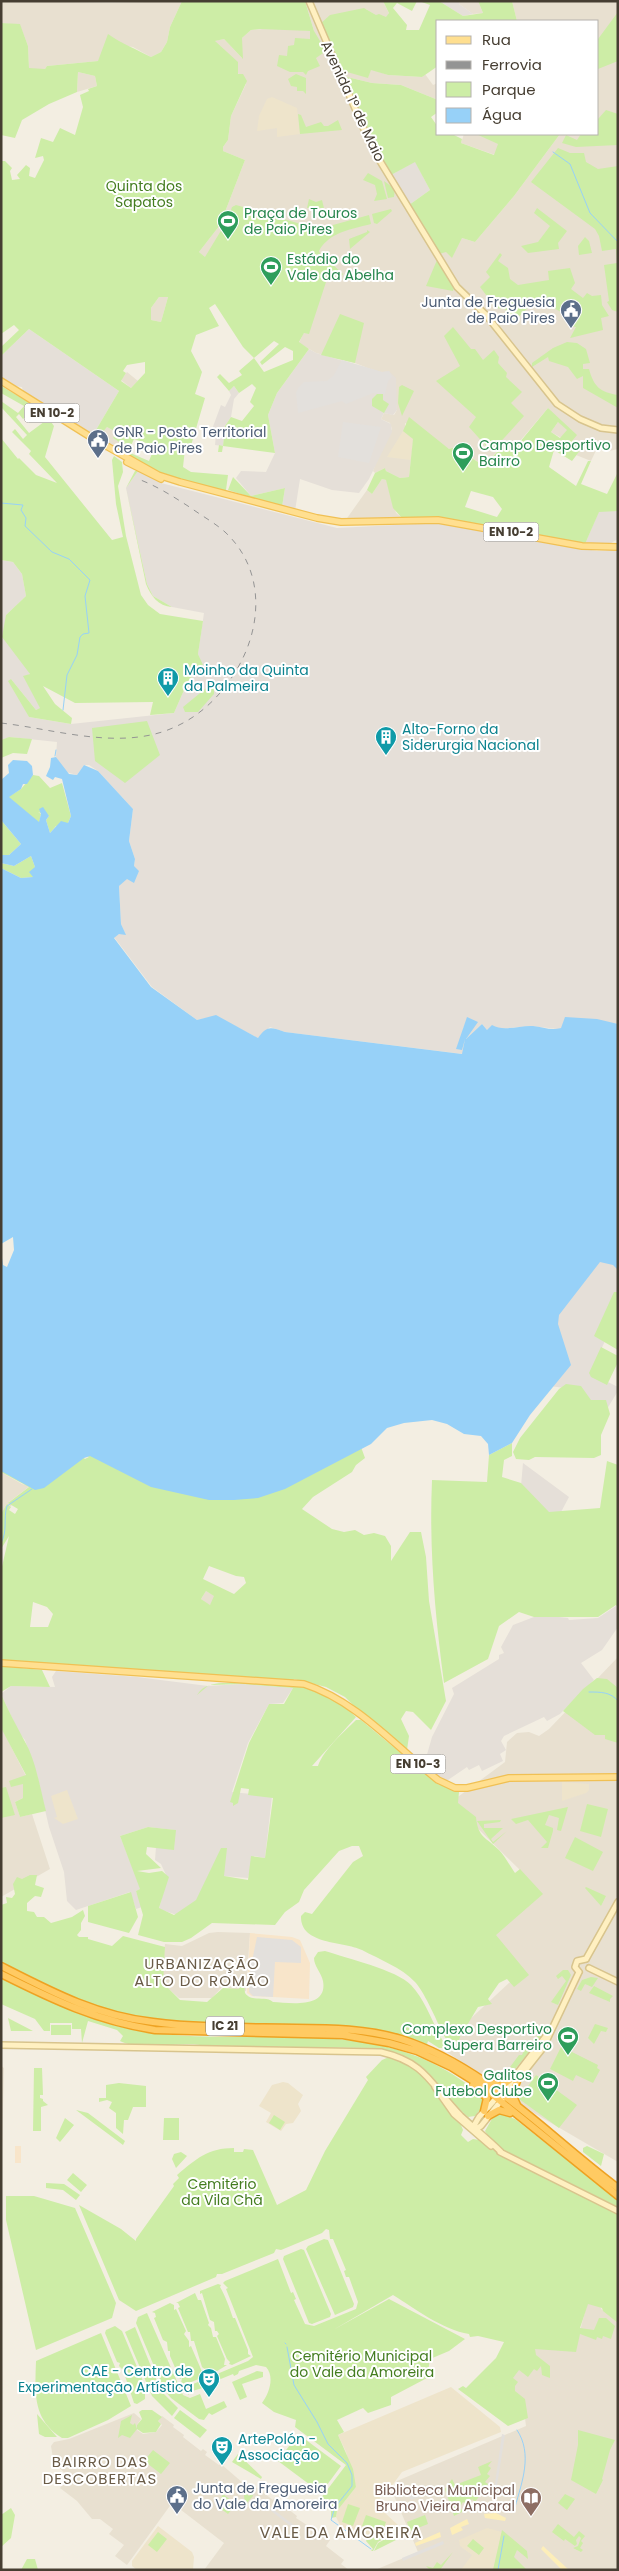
<svg xmlns="http://www.w3.org/2000/svg" width="619" height="2571" font-family="Poppins,sans-serif">
	<style>
		.residential { fill: #e8e0d0 }
		.commercial { fill: #f8e5ca }
		.industrial { fill: #e5dfd8 }
		.education { fill: #eee4cb }
		.green { fill: #cdeda6; fill-rule: evenodd }
		.sand { fill: #fdeeb9 }
		.parking { fill: #e3e0dc }
		.water { fill: #97d1f8 }
		.lines { fill: none; stroke-linecap: round; stroke-linejoin: round }
		.stream { stroke: #97d1f8; stroke-width: 1 }
		.secondary-casing { stroke: #d8c48d; stroke-width: 8 }
		.primary-casing { stroke: #f0c054; stroke-width: 8 }
		.highway-casing { stroke: #eea222; stroke-width: 9 }
		.secondary { stroke: #fff0c1; stroke-width: 5 }
		.primary { stroke: #ffdf90; stroke-width: 5.5 }
		.highway { stroke: #ffca62; stroke-width: 6 }
		.rail { stroke: #949494; stroke-width: 1; stroke-dasharray: 6 6; stroke-linecap: butt }
		.labels { text-anchor: middle; stroke-width: 4; stroke-linejoin: round; paint-order: stroke }
		.shield { fill: #fff; stroke: #7e7870; stroke-width: 1 }
		.shield-label { font-size: 12px; font-weight: bold; fill: #463e32 }
		.street-label { font-size: 14px; fill: #463e32; stroke: #fff }
		.park-label { font-size: 14px; fill: #447d20; stroke: #fff }
		.leisure-label { font-size: 14px; fill: #27864d; stroke: #fff; text-anchor: start }
		.service-label { font-size: 14px; fill: #4e5e75; stroke: #fff; text-anchor: start }
		.culture-label { font-size: 14px; fill: #0d838f; stroke: #fff; text-anchor: start }
		.education-label { font-size: 14px; fill: #785e54; stroke: #fff; text-anchor: end }
		.neighbourhood-label { font-size: 15px; letter-spacing: 1px; fill: #6a5c48; stroke: #fff }
		.quarter-label { font-size: 16px; letter-spacing: 1px; fill: #6a5c48; stroke: #fff }
	</style>
	<rect width="100%" height="100%" fill="#f3eee2"/>
	<path class="residential" d="M1,1L112,3L182,1L170,27L167,42L161,52L151,57L133,47L126,46L98,61L47,66L45,69H29L28,46L20,25L1,23Z
		M305,1H383L389,13L386,18L377,16L366,9L359,74L368,77L371,69L388,75L422,77L425,74L433,85L438,83V100L401,85L372,83L343,76L373,145L439,254L462,238L475,242L514,196L560,134H598V21H517L512,1H618V449L609,451L599,444L591,461L576,455L581,449L551,432L558,422L548,408L514,448L507,440L484,466L455,447L449,449L405,423V428L413,439L409,477L400,478L386,471L385,468L375,473L373,471L379,455L392,429L390,423L381,419L384,413L394,415L397,410L393,378L355,363L316,353L299,343L304,332L222,273L199,252L220,225L245,160L223,151V147L228,140L231,116L246,84L214,41L224,39L242,58V38L251,30L274,28L314,31Z
		M460,1H478L483,13L473,14L459,4Z
		M78,72L95,76L97,86L77,92Z
		M464,134H476L495,141L499,144L495,155L461,143Z
		M159,297H168L161,322L151,320V308Z
		M127,372L138,381L131,388L121,380Z
		M107,427L116,432L113,438L125,446L122,452L97,439Z
		M382,479L387,480L396,513L401,517L345,521L367,490L372,494Z
		M1,1472L22,1484L30,1486L9,1502L12,1505L1,1514Z
		M206,1591L215,1596L210,1606L201,1599Z
		M618,1657V2162L534,2113L440,2047L523,1970L495,1935L520,1870L451,1802L505,1762L507,1742L517,1733L529,1732L539,1736L549,1729Z
		M1,1727L26,1776L23,1798L15,1802L20,1817L32,1814L50,1869L1,1897Z
		M218,1932L250,1933L246,1991L222,1987L212,1998H179L162,1983L165,1944L182,1946L209,1933Z
		M1,2066L4,2068L1,2188Z
		M587,2304H599L602,2310L612,2313L618,2319V2570H375L418,2552L392,2491L397,2481L526,2426L523,2402L504,2384L536,2348L575,2350Z
		M134,2413L141,2419L137,2425V2430L143,2434L156,2432L162,2425L158,2421L162,2416L174,2425L173,2427L184,2435L183,2437L201,2451L203,2449L207,2452L205,2455L219,2465L221,2464L243,2483L245,2481L252,2487L253,2485L273,2500L274,2498L297,2516L296,2518L330,2540L326,2546L344,2560L341,2564L349,2570H204L224,2543L172,2503L127,2565L115,2556L124,2545L109,2534L113,2529L100,2519H92L77,2501L60,2488L69,2477L51,2460L53,2458L51,2446L54,2442L69,2439Z"/>
	<path class="commercial" d="M250,1933L292,1937L300,1940L310,1963L309,1999L252,1996L247,1993Z
		M15,2146H21V2163H15Z"/>
	<path class="industrial" d="M439,1H460L459,4L473,14L463,16Z
		M415,161L430,190L409,205L391,175Z
		M29,329L119,391L93,435L71,421L68,414L62,416L23,391L22,387L14,386L1,378V356Z
		M309,349L316,353L382,372L389,371L396,378L397,410L393,415L384,413L381,419L391,424L392,432L369,479L359,493L332,490L300,479L295,511L282,507L285,488L251,496L236,478L241,471L266,472L275,453L268,415L277,393Z
		M234,386L239,393L234,399L231,417L225,426L223,446L215,445L216,435L211,432L221,405L225,407L231,395L229,391Z
		M138,471L161,483L337,528L435,523L597,551L618,550V1024L585,1019L558,1029L531,1026L487,1030L482,1024L466,1039L468,1017L463,1029L465,1039L463,1054L285,1032L270,1027L258,1038L216,1016L197,1020L152,987L114,937L119,934H125L121,924L119,886L134,866L135,859L129,841L133,809L98,771L89,765H84L77,775L66,772L56,757L57,742L10,737L1,740V560L13,562L22,574L26,596L6,615L30,674L24,677L41,708L36,710L11,679L29,717L71,724L174,713L188,681L202,665L198,654L204,613L172,607L153,596L147,584L126,488Z
		M599,511H618V539L606,546L585,544Z
		M600,1258L618,1266V1295L605,1341L590,1373L618,1387V1391L607,1409L594,1406L582,1390L549,1386L554,1314Z
		M523,1463L569,1497L560,1514L547,1515L521,1486Z
		M616,1606L618,1627L602,1650L581,1663L594,1680L560,1714L547,1721L544,1717L504,1736L501,1741L506,1750L500,1754L503,1761L482,1771L479,1765L469,1770L467,1767L445,1782L424,1765L432,1737L454,1694L452,1688L499,1659V1655L504,1653L501,1647L513,1625L534,1617H559L568,1618L569,1620L598,1618Z
		M56,1671L137,1677L208,1686L242,1684L293,1688L283,1703L269,1704L248,1743L232,1792L272,1796L265,1858L254,1856L248,1878L210,1875L196,1901L177,1915L159,1909L167,1877L161,1864L155,1860L156,1847L174,1849L175,1830L148,1827L120,1836L141,1889L136,1891L142,1907L136,1909L130,1892L76,1910L67,1901L64,1872L49,1827L37,1775L25,1740L19,1733L1,1694L11,1686L55,1687L52,1677Z"/>
	<path class="education" d="M272,97L297,108L300,134L277,137V128L257,131L259,116L267,99Z
		M403,431L413,439L411,460L387,457Z
		M562,1782L589,1784V1790L586,1793L562,1801Z
		M67,1790L78,1819L63,1824L54,1818L57,1817L51,1796Z
		M283,2082L288,2083L303,2095L298,2104L301,2111L293,2123L286,2124L281,2131L266,2122L271,2113L259,2106L272,2085Z
		M451,2387L500,2427L501,2432L402,2472L391,2487V2489L379,2495L385,2513L399,2526L387,2536L378,2538L366,2539L353,2534L340,2525L336,2517L337,2511L356,2487L346,2452L338,2435Z
		M158,2526L192,2552L194,2557L193,2570H137L132,2566V2561Z
		M487,2528L502,2532L493,2570H461L472,2555L460,2546L459,2540Z"/>
	<path class="green" d="M182,1H305L314,31L326,51L316,58L320,66L308,71L306,75L303,72H290L277,66L279,55L287,56L288,46L294,45L295,38L310,39V31L260,29L251,30L242,38L243,59L224,39L215,41L238,62V74H243L247,81L231,116L228,140L223,147V151L245,160L220,225L199,252L205,257L228,219L232,207L236,205L311,227L333,225L369,215L371,224C352,229 329,232 319,251L324,262L331,263L343,274L339,279L328,276L309,334L304,333L299,342L309,349L277,393L268,415L275,453L223,446L222,452H218L219,445L223,446L225,426L231,417L242,421L254,406L250,402L256,388L252,384L239,393L234,386L229,391L217,377L220,374L229,383L242,375L239,371L254,358L243,347L215,304L209,308L219,326L196,335L191,351L202,372L195,394L205,398L190,449H185L183,467L191,472L228,475L226,490L223,491L162,475L122,452L125,446L113,438L116,432L107,427L98,438L93,435L119,391L29,329L1,356V347L19,330L14,325L1,334V161H5L12,168L10,171L12,180L20,179L17,175L26,165L30,168L29,176L35,178L44,160L43,156L35,158L41,138L53,142L60,128L75,135L83,107L80,95L89,91L88,89L97,86L95,76L78,72L77,92L49,104L22,120L15,138L1,135V23L20,24L28,46L29,68L45,69L47,66L98,61L108,34C122,44 136,49 151,57L161,52L167,42L170,27ZM159,297H168L161,322L151,320V308ZM274,341L279,344L260,362L262,365L285,347L293,351V360L264,372L254,358ZM145,362V373L131,388L121,381L126,373L123,371L127,365ZM134,439L155,446L149,461L128,452Z
		M383,1H417L412,11L397,3L393,8L407,25L406,30H419L430,5L419,1H439L463,16L483,13L478,1H512L517,21H438V66L422,77L388,75L371,70L368,78L340,70L320,24L330,15L364,8L376,15L379,14L386,17L389,13Z
		M618,12V61L598,69V39Z
		M296,74L306,78V94L303,91H297V87L291,86L288,79Z
		M343,76L372,83L401,85L438,100V112L431,117L438,127V134H452L462,139L461,143L494,155L498,144L476,134H560L514,196L475,242L462,238L452,258L446,252L439,254L409,205L430,190L415,162L391,175L373,145Z
		M606,110L618,114V145L576,147L562,143L566,135L577,140L581,134H598V119Z
		M298,114L301,115L306,127L321,122L324,126H328L338,120L342,130L300,134Z
		M558,148L570,153H584L586,162L598,169L618,166V312L612,310L607,302L609,301L604,265L617,263L616,249L602,251L599,236L595,229L531,182Z
		M368,173L382,181L387,199L374,201L377,194L375,185L363,180Z
		M384,181L395,189L394,197L388,198Z
		M309,199L316,202L322,200L324,208H307Z
		M537,208L567,231L558,243L559,249L528,253L521,246L538,242L550,226L534,213Z
		M391,209L392,211L377,224L374,223L372,214Z
		M367,230L370,232L350,249L349,239L367,232Z
		M585,237L589,241L592,253L579,255L578,246Z
		M500,253L502,255L498,261L508,268L510,279L518,285L549,280L548,271L570,268L575,283L571,289L583,298L587,293L592,296L601,295L602,305L609,316L601,318L603,330L570,338L576,327L569,326L570,320L565,314L540,301L534,302L512,323L505,309L496,308L480,287L490,277L486,272Z
		M437,260L454,287L453,291L426,286Z
		M340,314L364,323L355,363L321,355Z
		M453,327L471,349H475L483,360L494,350L499,357L498,363L507,373L506,377L522,392L511,403L524,416L495,448L487,447L469,427L476,417L436,381L460,366L444,336Z
		M567,342L577,343L586,349L590,363L583,364V369H589C594,387 600,392 618,395V408L583,388V376L577,379L568,367L549,361L548,357L532,367V363L553,348Z
		M402,385L414,391L402,416L398,403L399,387Z
		M1,386L54,417L51,422L54,426L45,457L112,540L123,537L116,504L112,460L114,456L122,462L123,472L118,486L126,536L141,595L148,605L160,614L203,621L198,654L203,665L188,681L174,713L150,715L153,702L75,703L43,686L55,704L72,718L71,724L29,717L8,681L11,679L36,710L40,708L23,676L30,674L2,637L6,615L26,596L22,574L13,562L1,560V438L18,459L19,458L36,475L57,483L29,454L31,451L12,432L15,429L23,439L27,435L1,407V401L18,413L24,406L1,393ZM32,412L48,419L29,433L16,417L19,414L23,419Z
		M377,394H383V400L389,404L384,413L372,406V399Z
		M548,408L577,435L572,441L581,449L572,461L554,450L549,467L576,486L588,461H591L581,484L607,494L618,472V511L599,512L585,544L468,522L401,517L393,508L386,480L382,479L372,494L367,490L375,473L385,468L386,471L400,478L409,477L413,439L403,431L409,417L449,449L455,447L484,466L508,440L515,448ZM558,422L567,430L560,438L551,432ZM471,491L493,497L502,509L497,517L465,507Z
		M135,471H138L126,488L147,584L153,596L172,607C158,606 151,596 146,584L126,488Z
		M233,477L251,496L285,488L282,507L228,490Z
		M210,685L214,688V694L198,712H185L183,707Z
		M147,721L160,755L125,783L95,761L92,728Z
		M9,737L32,739L27,754L13,753L1,758V740Z
		M33,775L39,776L50,788L62,783L71,816L68,823L56,826L50,833L46,820L49,816L38,812L41,814L39,823L8,797L21,789Z
		M1,820L21,844L9,855H1Z
		M31,856L35,867L33,877L21,878L1,868V863L14,866Z
		M614,1292H618V1350L594,1336Z
		M601,1347L618,1356V1362L607,1385L591,1377L589,1373Z
		M1,1380L85,1459L89,1457L83,1454L361,1447L365,1458L356,1465L352,1472L313,1497L302,1509L332,1529L344,1532L355,1530L364,1535L374,1533L385,1536L391,1546V1561L410,1532H421L426,1557L429,1601L446,1701L431,1730L413,1712L406,1711L401,1719L409,1736L407,1750L367,1719L345,1697L326,1687L294,1679L293,1681L1,1660V1571L9,1536L1,1549V1514L7,1504L11,1507L9,1510L15,1514L18,1509L8,1503L29,1487L1,1472ZM209,1566L236,1576L244,1577L246,1583L234,1594L203,1579ZM206,1591L214,1596L210,1605L201,1599ZM33,1602L47,1607L53,1614L48,1627H30Z
		M566,1384L581,1386L591,1400H606L610,1414L601,1435V1455L594,1458L535,1457L529,1460L516,1459L513,1452L520,1438L559,1389Z
		M512,1443V1456L504,1460L502,1477L521,1483L549,1512L600,1508L607,1461L618,1465V1607L616,1605L598,1617H534L519,1612L499,1626L488,1659L444,1683C435,1615 429,1549 432,1480L487,1482L489,1455Z
		M1,1666L42,1670L50,1687L11,1686L1,1692Z
		M597,1678L607,1679L618,1688V1743L605,1739V1735H595L563,1711L583,1689Z
		M245,1683L284,1684L317,1690L342,1704L356,1717L312,1766H318C324,1749 343,1733 356,1720H361L438,1784L459,1792L458,1803L476,1817C478,1838 486,1837 499,1850C504,1855 510,1866 515,1873L520,1869L543,1894L496,1935L529,1975L514,1987L507,1979L499,1983L488,1999L492,2004L478,2007L466,2027L462,2031L458,2043L461,2047L454,2048L448,2043C440,2029 425,1992 415,1982C402,1968 379,1959 362,1950C343,1941 300,1945 301,1916L305,1912L312,1914L353,1862L363,1856L359,1846H352L339,1851L304,1890L299,1902L285,1912L275,1925L212,1923L191,1938L182,1942H164L138,1935L143,1915L136,1891L140,1889L120,1836L148,1827L176,1830L174,1850L147,1847L146,1854L161,1868L137,1871L149,1873L162,1871L169,1877L159,1908L174,1915L196,1900L221,1848H227L224,1876L248,1880L251,1856L265,1858L273,1798L248,1795L249,1789L241,1788L238,1803L233,1806V1803L230,1802L249,1743L269,1704H284L293,1688L242,1684L209,1685L197,1695C206,1679 229,1684 245,1683Z
		M1,1694C8,1710 16,1725 24,1740C36,1760 40,1788 46,1811L20,1817L15,1802L23,1798V1784L11,1787L9,1781L26,1775L1,1728Z
		M6,1787L15,1815L1,1818V1788Z
		M587,1804L608,1809L601,1837L580,1831Z
		M568,1807L561,1831L557,1830L559,1818L549,1815L545,1825L553,1828V1831L548,1848H541L547,1842L528,1820L516,1824L511,1819Z
		M501,1820L500,1822L484,1824V1828H503L491,1839L493,1842L507,1831L493,1844L477,1821Z
		M575,1837L603,1852L593,1871L565,1858Z
		M30,1875H37L35,1885L44,1888L41,1897L35,1896L27,1903V1911L34,1912L37,1917H44L51,1923L72,1917L83,1910L85,1916L81,1923V1930L77,1935L79,1937H88V1939L112,1946L123,1936L165,1947L163,1983L180,2000L207,2002L223,1988L239,1989V1985L244,1984L245,1993C252,2003 265,1995 273,2002C290,2003 328,2009 323,1981C321,1972 314,1966 314,1958L318,1952L325,1951C346,1958 397,1970 411,1985C427,2002 434,2028 447,2048H439L428,2041L427,2044L434,2049L414,2041L320,2024H197L133,2017L84,2004L1,1963V1905L7,1903L6,1897L12,1898L15,1894L13,1884L17,1877L22,1879Z
		M586,1887L606,1896L601,1906L585,1888Z
		M131,1892L138,1917L129,1933L88,1922V1906Z
		M563,1970H568L571,1975L558,2005L551,2002L566,1981L562,1976L558,1979L556,1976Z
		M1,1976C50,2002 98,2026 153,2033C269,2047 388,2011 484,2098L483,2106L475,2116L468,2117C433,2085 430,2056 375,2048L206,2046C184,2040 140,2052 120,2041L123,2036L117,2030L88,2021L82,2043L81,2029H72V2023H50V2031H44L35,2019L1,2004Z
		M591,1977L598,1978L592,1987L585,1984L581,1991L577,1989L582,1980Z
		M594,1986L613,1996L610,1999V2002L589,1993Z
		M8,2018L33,2031H11Z
		M595,2024L608,2028L606,2032L601,2031L594,2044L588,2038Z
		M51,2025H71V2035H51Z
		M535,2032L543,2035L515,2069L510,2067L519,2055H522L526,2046L530,2048L538,2035Z
		M563,2043L565,2045L564,2048L598,2065L597,2068L600,2070L593,2083L576,2075L573,2081L550,2069Z
		M389,2057C424,2063 439,2101 461,2125L463,2130L461,2135L468,2142L473,2139L479,2140L508,2160L618,2213V2323L603,2311L602,2308L588,2304L580,2328L594,2330L599,2318H606L615,2326L611,2339L603,2336L602,2339L597,2337L596,2340L580,2334L576,2352L535,2349L536,2355L550,2366V2378L542,2375L541,2366L537,2371L534,2369L528,2377L519,2370L513,2378L518,2382L515,2386V2391L525,2399L528,2418L508,2426L458,2389L463,2386L466,2388L496,2358L504,2342L478,2336L470,2337L469,2334C443,2330 414,2308 393,2295L333,2330L389,2299L465,2339L449,2351L430,2359L427,2378L391,2397V2405L368,2413L363,2408L337,2420L344,2432L338,2435L353,2469L356,2487L337,2511L336,2517L331,2518V2511L318,2502L346,2465L295,2427L296,2420L274,2412L262,2403C269,2394 275,2377 266,2367L256,2365L239,2371L238,2374L234,2376L233,2374L206,2385V2387L189,2392V2395L184,2390L186,2387L248,2361L253,2357L226,2289L228,2288L223,2283L225,2281L278,2259L291,2293L293,2292L296,2299L294,2300L305,2324L314,2326L356,2309L358,2302L349,2277H346L344,2271L346,2270L333,2239H330L329,2230L326,2229L322,2233L281,2250L276,2249L274,2253L222,2274H217L216,2277L136,2311L119,2300L79,2205L121,2229L136,2241V2239L174,2186L173,2184L179,2178L177,2175C196,2159 208,2148 234,2148V2152H243L244,2149L253,2150L277,2205L306,2190L325,2151L368,2080L366,2077L382,2060Z
		M34,2068H42L43,2095H40V2098L43,2099V2095V2101L48,2105L41,2107V2131H33Z
		M536,2075L577,2105L559,2128L519,2099Z
		M119,2083L146,2086V2107H133L128,2120H124L123,2134L116,2128V2113L109,2108L112,2102L107,2100L99,2102V2098H106V2085Z
		M76,2110L88,2113L125,2141L123,2145Z
		M499,2113L515,2119L618,2200V2209C585,2189 501,2162 485,2131L493,2117Z
		M274,2115L285,2122L280,2130L269,2123Z
		M65,2118L74,2125L60,2142L56,2138Z
		M164,2118H179V2140H163Z
		M587,2146L604,2154L601,2166L583,2152V2148Z
		M181,2152L187,2156L176,2168L172,2159L174,2154Z
		M73,2173L87,2185L81,2192L67,2180Z
		M46,2183L64,2184L80,2195L76,2200L63,2190L46,2188Z
		M6,2196H34L75,2208L116,2303L112,2318L36,2350L6,2220Z
		M324,2239L328,2240L354,2304L353,2307L335,2315L306,2249L308,2246Z
		M301,2249L304,2250L331,2314L330,2317L312,2324L309,2323L283,2259L284,2256Z
		M218,2284L221,2285L220,2287C225,2295 230,2309 233,2318H235L248,2350V2354L251,2356L232,2365L229,2364L230,2362L227,2359L217,2336L219,2334L217,2331H215L214,2322L210,2320L202,2293L200,2294V2291Z
		M195,2293L198,2300H201L209,2323L208,2325L211,2328L213,2337H216L225,2359L224,2365H227L209,2376L204,2373L206,2370L202,2367L194,2341H191L190,2332H188L178,2308L180,2307L178,2303H176Z
		M170,2303L174,2305V2310L176,2309L186,2331L184,2334L189,2341V2347L191,2346L203,2374L201,2378L184,2385L181,2383L182,2378L180,2379L170,2356V2351H168L167,2342L163,2340L154,2318L156,2317L155,2313L152,2312Z
		M147,2313L183,2395L190,2398L200,2394L206,2409L224,2401L227,2407L212,2415L209,2413L204,2420L199,2419L171,2398L164,2390L136,2323L138,2317Z
		M115,2326L122,2331L145,2386V2399L137,2404L134,2403L123,2370L119,2366L120,2363L117,2362L105,2333L106,2330Z
		M135,2327L161,2391L178,2408L172,2416L152,2396L125,2332Z
		M101,2333L131,2406L108,2420L68,2438H62C32,2419 35,2392 36,2361Z
		M257,2371L263,2372V2377L242,2384L247,2397L240,2400L232,2382Z
		M142,2410H152L162,2417L158,2421L161,2424L156,2432L143,2433L137,2429V2425L142,2419L139,2412Z
		M180,2410L207,2430L200,2438L174,2418Z
		M37,2414L57,2437H45L39,2434Z
		M132,2415L130,2423L133,2425L135,2423L137,2429L130,2438L122,2435L118,2438L121,2421Z
		M578,2430L615,2440L610,2450L602,2479L603,2480L596,2494L571,2480L578,2445Z
		M298,2434L341,2466L321,2493L278,2461Z
		M153,2450L170,2463L161,2474L144,2461Z
		M238,2454L262,2477L261,2479L232,2462Z
		M492,2461L488,2466L491,2468L487,2474L490,2476L485,2482L488,2484L475,2502L472,2499L467,2505L463,2502L459,2508L464,2511L454,2516L445,2489L452,2479L455,2485L481,2475L478,2467Z
		M243,2486L249,2490L247,2494L249,2496L252,2493L253,2496L245,2505Z
		M223,2494L236,2504L228,2514L221,2509L225,2506L220,2500Z
		M565,2494L575,2499L567,2510L558,2503Z
		M348,2504L360,2508L353,2526L342,2522Z
		M11,2508L15,2515L11,2538L1,2547V2515Z
		M366,2515L386,2522L382,2533L362,2526Z
		M425,2515L428,2524L410,2531L407,2522Z
		M558,2524L574,2537L579,2531L585,2536L581,2541L583,2543L580,2548L583,2550L581,2552L573,2548L578,2546L581,2538L579,2536L576,2540L577,2544L575,2546L565,2539L564,2541L552,2532Z
		M394,2529L395,2532L378,2542L373,2551H371L373,2549L366,2541L367,2539L387,2536Z
		M502,2530L527,2551L528,2559L517,2550L514,2557L527,2570H493Z
		M158,2532L167,2539L157,2552L148,2545Z
		M396,2533L398,2539L374,2551L378,2543Z
		M473,2539L484,2548L479,2555L467,2546Z
		M453,2552L440,2570H430L426,2566L433,2568L437,2562L441,2565Z
		M27,2559H35L38,2570H21Z"/>
	<path class="sand" d="M496,2513L506,2518L505,2521L485,2518L484,2514Z
		M467,2519L469,2524L461,2527L463,2530L452,2535L450,2528Z
		M440,2532L441,2537L416,2546L415,2543Z
		M543,2546L569,2570H562L541,2549Z"/>
	<path class="parking" d="M342,360L382,372L389,371L392,377L388,381L385,394L373,393L346,404L342,401L298,413L296,393L298,388L304,382L327,381L334,375Z
		M343,422L381,427L369,463L338,457Z
		M257,1937L292,1940L301,1947V1963L275,1962L273,1997L253,1996L249,1992L250,1961H252Z
		M502,2434L505,2435L495,2498H493Z
		M433,2486L435,2491L411,2500L409,2496Z
		M262,2501L295,2526L293,2528L261,2503Z
		M443,2541L444,2544L403,2561L402,2558Z"/>
	<path class="water" d="M56,757L69,774L77,775L84,765L98,771L133,809L129,841L135,859L134,866L139,871L134,883L127,879L119,886L121,924L126,935L119,934L114,938L151,987L197,1020L216,1015L258,1038C267,1025 271,1027 285,1032L462,1054L465,1039L462,1050L456,1049L467,1017L478,1022L466,1039L482,1024L487,1030L492,1025C504,1032 520,1025 533,1026C543,1027 551,1031 561,1028L565,1017L597,1019L618,1024V1270L613,1265L600,1262L559,1315L558,1324L571,1365L530,1415L512,1443L489,1455L488,1444L481,1436L464,1434L447,1424L432,1420L404,1423L387,1428L371,1444L285,1489L258,1498L234,1500H209L151,1487L90,1456L84,1458L44,1488L35,1490L1,1471V1251L3,1265L7,1267L14,1250L13,1237L1,1244V868L21,878L33,877L29,872L35,867L31,856L14,866L1,863V855H9L21,844L1,820V780L9,773L8,765L13,760L27,761L32,766L33,775L27,784H23L21,789L9,797L39,822L41,814L39,809L43,807L49,816L46,820L50,833L61,821L68,823L71,816L62,779L55,777L53,780L46,776L50,767L51,758Z"/>
	<g class="lines">
		<path class="stream" d="M553,152L570,164L590,213L618,242
			M1,503L23,505L21,510L26,518L25,526L52,552L69,559L90,580L85,596L89,633L83,634L80,637L77,655L67,675L63,710
			M55,756L56,750
			M1,1543C8,1531 3,1519 7,1506L32,1489
			M589,1692C601,1692 611,1692 618,1701
			M285,2343L286,2344
			M287,2347L294,2385L317,2422L328,2444L347,2463L352,2475V2486L335,2507L331,2520L371,2549
			M515,2507C522,2482 533,2454 517,2430
			M498,2570L504,2536"/>
		<g class="secondary-casing">
			<path id="secondary" d="M309,1L372,148L457,287L486,315L557,404L580,419L601,428L618,430
				M586,1959L618,1902
				M589,1968L618,1982
				M579,1972L575,1967L577,1961L586,1959
				M1,2045L381,2052C428,2063 431,2086 461,2116C474,2128 488,2139 501,2152
				M435,2087L454,2114L491,2146
				M472,2129L479,2117L509,2084L546,2036
				M474,2130L481,2126L543,2048L579,1972
				M500,2152L618,2211"/>
		</g>
		<g class="primary-casing">
			<path id="primary" d="M1,381L105,446
				M103,444L158,475L180,482L317,518L341,522L438,520L582,546L618,547
				M127,462L161,479
				M1,1663L304,1684C357,1701 396,1747 438,1780L455,1788H467L509,1778L618,1777"/>
		</g>
		<g class="highway-casing">
			<path id="highway" d="M1,1966C50,1991 97,2016 153,2022C200,2028 249,2027 296,2028C332,2028 367,2029 401,2039C486,2066 548,2136 618,2188
				M1,1974C53,2000 97,2021 155,2030L343,2035L389,2043L417,2051L451,2067L483,2087L618,2196
				M491,2083L501,2086L514,2077
				M473,2085L487,2098L484,2111
				M517,2105L512,2094L517,2081
				M488,2116L499,2110L510,2113"/>
		</g>
		<use href="#secondary" class="secondary"/>
		<use href="#primary" class="primary"/>
		<use href="#highway" class="highway"/>
		<path class="rail" d="M1,723C53,729 111,748 162,732C193,722 217,701 234,674C263,629 266,570 225,532C215,523 202,516 191,508C174,497 157,486 138,479"/>
	</g>
	<defs>
		<g id="stadium-pin" transform="scale(1.125)"><path d="M0 17L-7.5 6A9.5 9.5 0 1 1 7.5 6Z" fill="#2e9e5b" stroke="#fff"/><path d="M0-5a6.5 5 0 1 0 0 10a6.5 5 0 1 0 0-10ZM-3.5-1.8h7v3.6h-7Z" fill="#fff"/></g>
		<g id="civic-pin" transform="scale(1.125)"><path d="M0 17L-7.5 6A9.5 9.5 0 1 1 7.5 6Z" fill="#5c6f8a" stroke="#fff"/><path d="M-.6-6.5H3V-4.5H.6V-3L4-1V1h2V6H-6V1h2V-1L-.6-3ZM-1.2 2.5V6h2.4V2.5Z" fill="#fff"/></g>
		<g id="building-pin" transform="scale(1.125)"><path d="M0 17L-7.5 6A9.5 9.5 0 1 1 7.5 6Z" fill="#0f9aa8" stroke="#fff"/><path d="M-4-6H4V6H1V3H-1V6H-4ZM-2.5-4.3h1.7v1.8h-1.7ZM.8-4.3h1.7v1.8H.8ZM-2.5-1h1.7V.8h-1.7ZM.8-1h1.7V.8H.8Z" fill="#fff"/></g>
		<g id="theatre-pin" transform="scale(1.125)"><path d="M0 17L-7.5 6A9.5 9.5 0 1 1 7.5 6Z" fill="#0f9aa8" stroke="#fff"/><path d="M-5-5.5Q0-4 5-5.5V0Q5 5 0 6Q-5 5-5 0ZM-3.3-2.5H-1v1.5H-3.3ZM1-2.5H3.3v1.5H1ZM-2.8 1Q0 5.5 2.8 1Z" fill="#fff"/></g>
		<g id="library-pin" transform="scale(1.125)"><path d="M0 17L-7.5 6A9.5 9.5 0 1 1 7.5 6Z" fill="#8d6e63" stroke="#fff"/><path d="M-6-4Q-3-5.5-.7-3.5V5Q-3 3-6 4ZM6-4Q3-5.5 .7-3.5V5Q3 3 6 4Z" fill="#fff"/></g>
	</defs>
	<g fill-rule="evenodd">
		<use href="#stadium-pin" x="228" y="221"/>
		<use href="#stadium-pin" x="271" y="267"/>
		<use href="#civic-pin" x="571" y="310"/>
		<use href="#civic-pin" x="98" y="440"/>
		<use href="#stadium-pin" x="463" y="453"/>
		<use href="#building-pin" x="168" y="678"/>
		<use href="#building-pin" x="386" y="737"/>
		<use href="#stadium-pin" x="568" y="2037"/>
		<use href="#stadium-pin" x="548" y="2083"/>
		<use href="#theatre-pin" x="209" y="2379"/>
		<use href="#theatre-pin" x="222" y="2447"/>
		<use href="#civic-pin" x="177" y="2496"/>
		<use href="#library-pin" x="531" y="2498"/>
	</g>
	<g class="labels">
		<g class="shield">
			<rect x="24.5" y="403.5" width="55" height="19" rx="4"/>
			<rect x="483.5" y="522.5" width="55" height="19" rx="4"/>
			<rect x="390.5" y="1754.5" width="55" height="19" rx="4"/>
			<rect x="206" y="2016.5" width="38" height="19" rx="4"/>
		</g>
		<g class="shield-label">
			<text x="52" y="417">EN 10-2</text>
			<text x="511" y="536">EN 10-2</text>
			<text x="418" y="1768">EN 10-3</text>
			<text x="225" y="2030">IC 21</text>
		</g>
		<g class="street-label">
			<text transform="translate(353 101) rotate(65)" y="5">Avenida 1º de Maio</text>
		</g>
		<g class="park-label">
			<text x="144" y="191">Quinta dos<tspan x="144" dy="16">Sapatos</tspan></text>
			<text x="222" y="2189">Cemitério<tspan x="222" dy="16">da Vila Chã</tspan></text>
			<text x="362" y="2361">Cemitério Municipal<tspan x="362" dy="16">do Vale da Amoreira</tspan></text>
		</g>
		<g class="leisure-label">
			<text x="244" y="218">Praça de Touros<tspan x="244" dy="16">de Paio Pires</tspan></text>
			<text x="287" y="264">Estádio do<tspan x="287" dy="16">Vale da Abelha</tspan></text>
			<text x="479" y="450">Campo Desportivo<tspan x="479" dy="16">Bairro</tspan></text>
			<text x="552" y="2034" text-anchor="end">Complexo Desportivo<tspan x="552" dy="16">Supera Barreiro</tspan></text>
			<text x="532" y="2080" text-anchor="end">Galitos<tspan x="532" dy="16">Futebol Clube</tspan></text>
		</g>
		<g class="service-label">
			<text x="555" y="307" text-anchor="end">Junta de Freguesia<tspan x="555" dy="16">de Paio Pires</tspan></text>
			<text x="114" y="437">GNR - Posto Territorial<tspan x="114" dy="16">de Paio Pires</tspan></text>
			<text x="193" y="2493">Junta de Freguesia<tspan x="193" dy="16">do Vale da Amoreira</tspan></text>
		</g>
		<g class="culture-label">
			<text x="184" y="675">Moinho da Quinta<tspan x="184" dy="16">da Palmeira</tspan></text>
			<text x="402" y="734">Alto-Forno da<tspan x="402" dy="16">Siderurgia Nacional</tspan></text>
			<text x="193" y="2376" text-anchor="end">CAE - Centro de<tspan x="193" dy="16">Experimentação Artística</tspan></text>
			<text x="238" y="2444">ArtePolón -<tspan x="238" dy="16">Associação</tspan></text>
		</g>
		<g class="education-label">
			<text x="515" y="2495">Biblioteca Municipal<tspan x="515" dy="16">Bruno Vieira Amaral</tspan></text>
		</g>
		<g class="neighbourhood-label">
			<text x="202" y="1969">URBANIZAÇÃO<tspan x="202" dy="17">ALTO DO ROMÃO</tspan></text>
			<text x="100" y="2467">BAIRRO DAS<tspan x="100" dy="17">DESCOBERTAS</tspan></text>
		</g>
		<g class="quarter-label">
			<text x="341" y="2538">VALE DA AMOREIRA</text>
		</g>
	</g>
	<rect width="619" height="2571" fill="none" stroke="#463e32" stroke-width="5"/>
	<rect x="436" y="20" width="162" height="115" fill="#ffffff" stroke="#b5b2ad"/>
	<rect x="446" y="36" width="25" height="8" fill="#ffdf90" stroke="#b5b2ad"/>
	<text x="482" y="45" font-size="15" fill="#463e32">Rua</text>
	<rect x="446" y="61" width="25" height="8" fill="#949494" stroke="#b5b2ad"/>
	<text x="482" y="70" font-size="15" fill="#463e32">Ferrovia</text>
	<rect x="446" y="82" width="25" height="15" fill="#cdeda6" stroke="#b5b2ad"/>
	<text x="482" y="95" font-size="15" fill="#463e32">Parque</text>
	<rect x="446" y="108" width="25" height="15" fill="#97d1f8" stroke="#b5b2ad"/>
	<text x="482" y="120" font-size="15" fill="#463e32">Água</text>
</svg>
